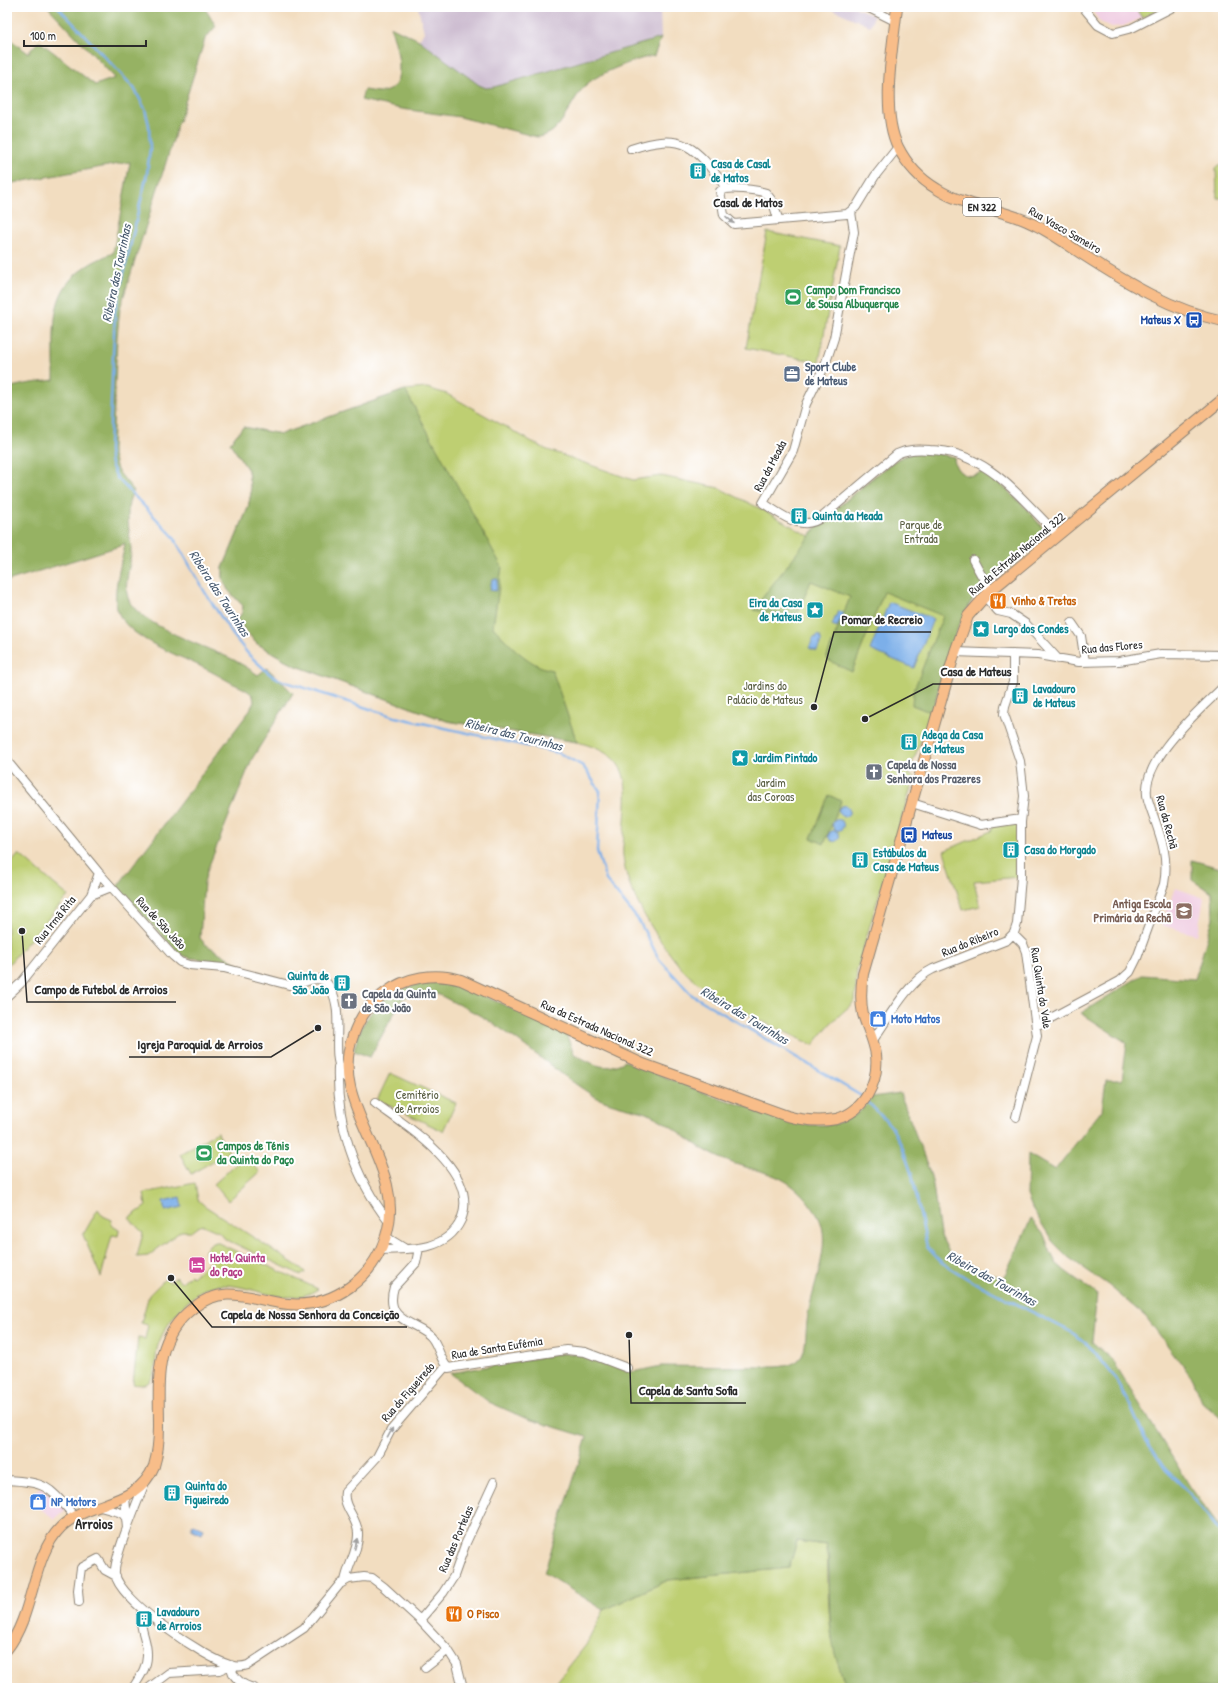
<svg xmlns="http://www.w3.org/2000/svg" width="1230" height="1695" font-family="'Patrick Hand',sans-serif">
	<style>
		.built { fill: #f1d0e4 }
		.industrial { fill: #cebed1 }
		.green { fill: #becf72; stroke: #747d4e }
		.forest { fill: #96b264; stroke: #606e48 }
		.water { fill: #7cafe9; stroke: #546d8a }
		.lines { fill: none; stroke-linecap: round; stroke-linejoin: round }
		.stream { stroke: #7cafe9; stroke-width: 2.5 }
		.minor-casing { stroke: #8e8476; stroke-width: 10 }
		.major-casing { stroke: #8e8476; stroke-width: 12 }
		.minor { stroke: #fff; stroke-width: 8 }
		.major { stroke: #f8bd89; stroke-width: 10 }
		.oneway { fill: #a0a0a0 }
		.labels { text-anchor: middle; stroke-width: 4; stroke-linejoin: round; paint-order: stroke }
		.shield { fill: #fff; stroke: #6b6b6b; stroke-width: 1 }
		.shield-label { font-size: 11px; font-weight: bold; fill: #2b2b2b }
		.culture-label { font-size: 12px; font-weight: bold; fill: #0d838f; stroke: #fff; text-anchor: start }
		.street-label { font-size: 12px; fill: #2b2b2b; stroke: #fff }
		.leisure-label { font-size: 12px; font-weight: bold; fill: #27864d; stroke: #fff; text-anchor: start }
		.transit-label { font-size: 12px; font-weight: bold; fill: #164399; stroke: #fff; text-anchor: end }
		.service-label { font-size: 12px; font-weight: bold; fill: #4e5e75; stroke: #fff; text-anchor: start }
		.park-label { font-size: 12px; fill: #575c40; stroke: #fff }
		.food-label { font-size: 12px; font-weight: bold; fill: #c56008; stroke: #fff; text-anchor: start }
		.worship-label { font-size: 12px; font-weight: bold; fill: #5b616d; stroke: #fff; text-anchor: start }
		.education-label { font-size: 12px; font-weight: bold; fill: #785e54; stroke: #fff; text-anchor: end }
		.shop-label { font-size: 12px; font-weight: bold; fill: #366cbe; stroke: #fff; text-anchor: start }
		.hotel-label { font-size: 12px; font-weight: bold; fill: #b23c85; stroke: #fff; text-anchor: start }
		.neighbourhood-label { font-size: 13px; font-weight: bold; fill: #2b2b2b; stroke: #fff }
		.water-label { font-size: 13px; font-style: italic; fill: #47596e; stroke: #fff }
		.quarter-label { font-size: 14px; font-weight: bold; fill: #2b2b2b; stroke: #fff }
		.leader { fill: none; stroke: #2b2b2b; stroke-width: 1.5 }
		.callout-dot { fill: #2b2b2b; stroke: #fff; stroke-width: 1.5 }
		.callout-label { font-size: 13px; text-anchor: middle; font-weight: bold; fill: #2b2b2b; stroke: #fff; stroke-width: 4; stroke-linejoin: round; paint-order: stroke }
	</style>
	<rect width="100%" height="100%" fill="#fff"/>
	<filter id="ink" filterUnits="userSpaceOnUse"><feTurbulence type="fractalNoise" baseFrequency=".025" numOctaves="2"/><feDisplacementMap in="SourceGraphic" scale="8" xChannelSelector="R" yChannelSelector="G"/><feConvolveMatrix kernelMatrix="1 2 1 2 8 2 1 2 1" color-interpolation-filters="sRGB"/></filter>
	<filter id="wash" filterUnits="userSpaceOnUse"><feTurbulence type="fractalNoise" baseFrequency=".012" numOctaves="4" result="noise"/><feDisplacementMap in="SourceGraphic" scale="16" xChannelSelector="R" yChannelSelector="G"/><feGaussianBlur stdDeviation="0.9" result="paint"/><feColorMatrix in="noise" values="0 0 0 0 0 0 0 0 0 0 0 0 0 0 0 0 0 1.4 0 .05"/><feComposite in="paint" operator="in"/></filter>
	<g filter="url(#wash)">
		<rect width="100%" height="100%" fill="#f2ddc0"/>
		<path class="built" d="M1090,7H1135L1142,18L1123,26L1111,27L1100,22Z
			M1176,888L1204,898L1197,935L1161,925Z
			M41,1487L66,1509L55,1519L32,1503L33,1493Z"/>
		<path class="industrial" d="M418,7H660L661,38L494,87L486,88L479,86L419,40L424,32Z
			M827,7H855L874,16L870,26Z"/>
		<path class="green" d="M1135,7H1163L1142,18Z
			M1219,165H1223V198H1217L1216,168Z
			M767,232L840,246L819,362L746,348Z
			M427,388L447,394L545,449L633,480L661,476L719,488L765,511L809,536C822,521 889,459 905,456C915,453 942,457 954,457C954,475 971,481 985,470L1024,506L1044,529L1046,532L1044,539L982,590L978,589L973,594L974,597L963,615L954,637L930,718L908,774L914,777L857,969L855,1001L830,1024L813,1045C768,1023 704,1000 673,958C653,931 626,891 623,856C622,848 624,840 624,832C628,783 633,756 577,742L447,721L294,665L256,643L237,620L242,613L243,606L228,590L223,579V568L248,508L251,493L248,470L230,443L243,427L281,434L405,390Z
			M1019,821V877L974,881L980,906L963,910L944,851L991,831L993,826Z
			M19,854L68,896L7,966V868Z
			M390,1073L456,1103L443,1131L377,1100Z
			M217,1132L229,1152L191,1174L180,1154Z
			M245,1156L260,1172L228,1201L214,1184Z
			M195,1183L198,1200L205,1206L302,1269L305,1272L304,1274L301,1275L225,1239L219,1232L203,1225L199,1226L192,1231H181L148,1256L137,1257L143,1233L129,1218L146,1206L144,1193Z
			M98,1209L103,1216L112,1220L111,1225L119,1230L118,1236L112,1235L101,1277L83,1235Z
			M216,1242L318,1289C279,1315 233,1267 198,1293C181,1306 162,1328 157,1349C155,1359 157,1372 150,1381C145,1386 139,1385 133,1384L138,1338L145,1339L148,1325L141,1323L149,1295L166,1278L170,1283L176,1277L181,1283L190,1275L192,1277L211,1261L204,1252L210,1244Z
			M797,1541L827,1545C829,1594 825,1644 848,1688H552L586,1645L604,1610L668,1580L789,1568Z"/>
		<path class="forest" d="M48,7H204L216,26L205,39L120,308L117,336L112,451L117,470L134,491C124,504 129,530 131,547C132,563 123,583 128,598C137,625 210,648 234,660C243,665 250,669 258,675L267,668L293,693L252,759L208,868L204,882L200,938L205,944L243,967L227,962L190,958L180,955L117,887L248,713L254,702L253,696C248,689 237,686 230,682C216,674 203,667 189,661C166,650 118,633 116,603C114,583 122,563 125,543L120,546L7,581V388L25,384L54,380C55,317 44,280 113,253L130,162L7,184V37L28,53L39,41L95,85L115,78Z
			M390,26L419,40L479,85L486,88L494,87L661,38L654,56C638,58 599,73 587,84C569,100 563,136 537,137L460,117L402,109L361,100L364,90C372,91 382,94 389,90C408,81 395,40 390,26Z
			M405,390L502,567L493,627C509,644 529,666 552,670L577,742L447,721L294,665L256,643L237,620L242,613L243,606L228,590L223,579V568L248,508L251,493L248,470L230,443L243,427L281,434Z
			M912,453H934L954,457C954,475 971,481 985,470L1024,506L1046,532L1044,539L1041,542L982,590L978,589L973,594L974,597C952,632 943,674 932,713L912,705L913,692L943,616L884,592L852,672L826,659L850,597L811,581L796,617L753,610L819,524L890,464L898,459Z
			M829,795L841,801L824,844L811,838Z
			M1192,860L1223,869V1420L1202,1402L1193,1379L1146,1317L1108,1285L1068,1257L1053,1242L1032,1208L1027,1195L1028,1154L1055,1170L1102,1110L1106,1080H1122L1127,1043L1081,1013L1142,975L1195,979L1213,918L1212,893L1192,880Z
			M430,982L459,984L566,1034L574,1054C594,1064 604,1073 625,1061L708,1094L781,1118L809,1125H829L838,1123L857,1114L872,1097L900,1093L929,1170L933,1185L940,1234L951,1256L1003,1279L1031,1219L1044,1235L1051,1253L1056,1263L1065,1271L1097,1294L1092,1342L1112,1359L1191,1488L1223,1531V1688H848C822,1638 833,1597 827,1545L797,1541L789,1568L668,1580L604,1610L544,1573L587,1437L525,1418L489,1402L450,1373L565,1353L579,1355L633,1372L661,1366L775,1367C809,1365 804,1350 807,1322C810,1291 834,1244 818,1216C785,1162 755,1178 710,1153C689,1142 673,1125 651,1115C632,1107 610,1106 592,1095C545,1065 506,1025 455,1003C447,999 439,994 431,992C423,990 408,995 402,999L370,1057L354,1051C363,1010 389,987 430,982Z"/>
		<path class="water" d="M492,579H498L496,591L490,590Z
			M889,602L933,619L914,668L870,650Z
			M838,611L843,613L837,627L832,625Z
			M817,635L821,637L820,639L822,640L817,651L809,648L814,637L816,638Z
			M838.5 811a5.5 5.5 0 1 1 11 0a5.5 5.5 0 1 1-11 0Z
			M832.5 825a5.5 5.5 0 1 1 11 0a5.5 5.5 0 1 1-11 0Z
			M828.5 836a5.5 5.5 0 1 1 11 0a5.5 5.5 0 1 1-11 0Z
			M180,1197L182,1207L165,1211L163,1201Z
			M193,1524L204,1529L202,1534L191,1529Z"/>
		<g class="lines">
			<path class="stream" d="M58,7L134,88L145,109L149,125L150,149L147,174L115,311L109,451L111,464L117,478L173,536L206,594L233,635L249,655L271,675L283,681L395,717L559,753L583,766L600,791L597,851L606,880L639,921L659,959L692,995L863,1097
				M866,1100L891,1126L902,1146L912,1175L927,1247L941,1262L968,1279L1075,1334L1093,1350L1113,1375L1129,1403L1144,1437L1166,1470L1186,1489L1223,1535"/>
		</g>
	</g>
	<g filter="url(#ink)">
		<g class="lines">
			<g class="minor-casing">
				<path id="minor" d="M867,7L895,21
					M1083,7L1098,25L1113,33L1132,28L1173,7
					M631,149C685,130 697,149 727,189
					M851,212L854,232L834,338L825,365L806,404L793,451L763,503C781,514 802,533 822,517L897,454C908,449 918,449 930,450C987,451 1020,498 1058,535
					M778,219L773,202L766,193C758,190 727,186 720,191L724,215L734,224L847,214L856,207L875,176L898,147
					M973,560L990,591
					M984,596L998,611L1011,614L1026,624L1058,659
					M1072,623L1081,636L1085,662
					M955,652L1038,655L1079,662L1119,661L1161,654L1223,655
					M7,761L99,873L173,956L180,962L189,965L224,968L289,985C301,986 316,974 326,982C350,1009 325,1059 347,1079
					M912,803L981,825L1021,819
					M91,895L111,887
					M1014,935L1023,944L1026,952L1037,1036L1016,1117
					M7,996L21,983L91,895L99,873
					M1036,1026L1120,981L1130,972L1137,958L1164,884C1170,852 1157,829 1148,800C1137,763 1200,710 1223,687
					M873,1040C888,1019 909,980 933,969L1007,940L1014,933L1017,924L1021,877V822L1024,796L1020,761L1004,714L1005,706L1013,682V654
					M338,1067C336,1123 354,1177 389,1222
					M375,1103C407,1127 481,1171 461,1220C455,1233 443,1242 429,1246C414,1250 396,1249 380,1250
					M386,1237L404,1248
					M419,1248L416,1263L394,1287C383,1324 419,1321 432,1338C439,1347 440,1360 448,1368L566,1350L585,1352L627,1368
					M7,1480C48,1482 49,1487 75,1517
					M145,1482C138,1501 113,1558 115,1574C120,1601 204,1658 230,1665C237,1667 242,1667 248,1665L304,1628L340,1584L349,1579L364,1577L372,1578L384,1587L420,1620L448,1650L457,1664L463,1688
					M125,1497L127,1520
					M100,1507L122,1513L126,1518L127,1528
					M345,1581C348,1565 359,1549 358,1533C358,1519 342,1506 345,1492L377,1457L391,1430L446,1366
					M79,1602L78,1590L81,1568L98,1559L105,1570L116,1576
					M420,1620L443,1593L454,1576L465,1545L494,1482
					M425,1668L448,1650
					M133,1688C139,1678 147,1668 147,1656C148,1639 138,1630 142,1610
					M149,1688L169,1673L219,1670L231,1665C231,1677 243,1686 254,1688"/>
			</g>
			<g class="major-casing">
				<path id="major" d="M897,7C893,47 880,111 898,147C907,165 920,179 937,189C965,207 1000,208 1031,223C1049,231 1065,243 1082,254C1127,283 1171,310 1223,321
					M7,1649C35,1613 31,1557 61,1527C89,1500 138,1507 154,1466C158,1453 159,1440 159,1426C159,1381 153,1339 193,1308C226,1282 253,1301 288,1304C334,1308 373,1278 386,1236C409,1164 326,1106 353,1036C359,1018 370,1003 385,993C406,977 435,972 461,980L643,1064L787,1116C802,1120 820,1122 836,1119C864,1112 879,1082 876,1055C874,1040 867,1028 863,1014C860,1001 861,987 863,974L955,652L968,616L988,593L1223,399"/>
			</g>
			<use href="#minor" class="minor"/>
			<use href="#major" class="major"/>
		</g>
		<defs><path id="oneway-solid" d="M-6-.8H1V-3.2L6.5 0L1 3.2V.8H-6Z"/></defs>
		<g class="oneway">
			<use href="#oneway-solid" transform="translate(730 220) rotate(41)"/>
			<use href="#oneway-solid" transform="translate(390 1433) rotate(-62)"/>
			<use href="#oneway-solid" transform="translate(356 1544) rotate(-75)"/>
		</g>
	</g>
	<defs>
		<g id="building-square" transform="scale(0.9)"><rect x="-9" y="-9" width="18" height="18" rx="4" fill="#0f9aa8" stroke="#fff"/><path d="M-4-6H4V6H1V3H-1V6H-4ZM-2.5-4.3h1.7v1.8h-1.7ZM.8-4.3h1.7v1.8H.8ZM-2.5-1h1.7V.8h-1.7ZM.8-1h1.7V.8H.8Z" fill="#fff"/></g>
		<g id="stadium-square" transform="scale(0.9)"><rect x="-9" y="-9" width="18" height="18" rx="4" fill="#2e9e5b" stroke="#fff"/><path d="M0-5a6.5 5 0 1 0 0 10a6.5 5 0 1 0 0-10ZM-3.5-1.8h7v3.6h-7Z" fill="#fff"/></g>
		<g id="bus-square" transform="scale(0.9)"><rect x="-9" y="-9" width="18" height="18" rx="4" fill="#1a4fb4" stroke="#fff"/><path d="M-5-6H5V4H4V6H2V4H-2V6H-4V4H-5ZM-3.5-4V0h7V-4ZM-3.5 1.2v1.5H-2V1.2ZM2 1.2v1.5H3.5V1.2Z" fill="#fff"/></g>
		<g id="office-square" transform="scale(0.9)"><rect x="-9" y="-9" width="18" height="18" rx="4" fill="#5c6f8a" stroke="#fff"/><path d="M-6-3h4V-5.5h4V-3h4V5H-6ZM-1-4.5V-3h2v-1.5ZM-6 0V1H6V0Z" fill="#fff"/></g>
		<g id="restaurant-square" transform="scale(0.9)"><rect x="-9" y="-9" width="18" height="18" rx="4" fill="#e8710a" stroke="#fff"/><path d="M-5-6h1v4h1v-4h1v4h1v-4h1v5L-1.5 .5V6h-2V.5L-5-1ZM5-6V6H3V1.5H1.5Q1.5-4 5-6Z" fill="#fff"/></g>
		<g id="sight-square" transform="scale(0.9)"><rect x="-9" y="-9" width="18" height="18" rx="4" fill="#0f9aa8" stroke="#fff"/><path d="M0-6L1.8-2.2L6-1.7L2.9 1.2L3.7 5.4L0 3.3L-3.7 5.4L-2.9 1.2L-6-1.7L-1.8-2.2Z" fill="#fff"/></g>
		<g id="church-square" transform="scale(0.9)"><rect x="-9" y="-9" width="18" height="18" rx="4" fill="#6b7280" stroke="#fff"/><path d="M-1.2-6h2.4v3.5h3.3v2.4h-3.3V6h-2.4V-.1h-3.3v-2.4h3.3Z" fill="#fff"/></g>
		<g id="school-square" transform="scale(0.9)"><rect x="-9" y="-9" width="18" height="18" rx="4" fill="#8d6e63" stroke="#fff"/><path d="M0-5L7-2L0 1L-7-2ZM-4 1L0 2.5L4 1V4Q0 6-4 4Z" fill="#fff"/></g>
		<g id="shop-square" transform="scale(0.9)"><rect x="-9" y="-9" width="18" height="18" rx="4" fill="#3f7fe0" stroke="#fff"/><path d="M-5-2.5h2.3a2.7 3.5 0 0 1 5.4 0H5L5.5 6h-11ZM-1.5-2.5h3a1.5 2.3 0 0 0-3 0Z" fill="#fff"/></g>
		<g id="hotel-square" transform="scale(0.9)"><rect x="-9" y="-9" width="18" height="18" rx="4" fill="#d1479c" stroke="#fff"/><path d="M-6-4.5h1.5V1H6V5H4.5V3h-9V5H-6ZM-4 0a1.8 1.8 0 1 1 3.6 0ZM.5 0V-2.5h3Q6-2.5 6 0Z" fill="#fff"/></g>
	</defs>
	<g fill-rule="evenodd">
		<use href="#building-square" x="698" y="171"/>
		<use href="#stadium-square" x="793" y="297"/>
		<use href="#bus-square" x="1194" y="320"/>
		<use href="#office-square" x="792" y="374"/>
		<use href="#building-square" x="799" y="516"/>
		<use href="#restaurant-square" x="998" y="601"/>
		<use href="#sight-square" x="815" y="610"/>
		<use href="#sight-square" x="981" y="629"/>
		<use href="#building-square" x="1020" y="696"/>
		<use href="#building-square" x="909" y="742"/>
		<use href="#sight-square" x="740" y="758"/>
		<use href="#church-square" x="874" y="772"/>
		<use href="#bus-square" x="909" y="835"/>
		<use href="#building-square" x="1011" y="850"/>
		<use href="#building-square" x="860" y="860"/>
		<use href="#school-square" x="1184" y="911"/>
		<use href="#building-square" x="342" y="983"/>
		<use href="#church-square" x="349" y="1001"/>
		<use href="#shop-square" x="878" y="1019"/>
		<use href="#stadium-square" x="204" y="1153"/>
		<use href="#hotel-square" x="197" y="1265"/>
		<use href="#building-square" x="172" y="1493"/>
		<use href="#shop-square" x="38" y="1502"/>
		<use href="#restaurant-square" x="454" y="1614"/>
		<use href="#building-square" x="144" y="1619"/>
	</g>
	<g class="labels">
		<rect class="shield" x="963" y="198" width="38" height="18" rx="3"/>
		<g class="shield-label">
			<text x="982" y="211">EN 322</text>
		</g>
		<g class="culture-label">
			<text x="711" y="168">Casa de Casal<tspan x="711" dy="14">de Matos</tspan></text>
			<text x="812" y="520">Quinta da Meada</text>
			<text x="802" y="607" text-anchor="end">Eira da Casa<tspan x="802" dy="14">de Mateus</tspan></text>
			<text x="994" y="633">Largo dos Condes</text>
			<text x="1033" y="693">Lavadouro<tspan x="1033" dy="14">de Mateus</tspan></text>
			<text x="922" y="739">Adega da Casa<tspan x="922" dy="14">de Mateus</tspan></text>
			<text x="753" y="762">Jardim Pintado</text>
			<text x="1024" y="854">Casa do Morgado</text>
			<text x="873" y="857">Estábulos da<tspan x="873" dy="14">Casa de Mateus</tspan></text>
			<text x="329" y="980" text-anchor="end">Quinta de<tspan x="329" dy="14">São João</tspan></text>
			<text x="185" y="1490">Quinta do<tspan x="185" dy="14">Figueiredo</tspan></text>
			<text x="157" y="1616">Lavadouro<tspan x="157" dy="14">de Arroios</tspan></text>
		</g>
		<g class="street-label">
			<text transform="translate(1065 230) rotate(30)" y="4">Rua Vasco Sameiro</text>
			<text transform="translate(770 466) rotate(-62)" y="4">Rua da Meada</text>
			<text transform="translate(1017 554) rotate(-40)" y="4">Rua da Estrada Nacional 322</text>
			<text transform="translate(1112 647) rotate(-5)" y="4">Rua das Flores</text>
			<text transform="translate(1167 822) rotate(75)" y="4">Rua da Rechã</text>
			<text transform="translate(55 920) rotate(-51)" y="4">Rua Irmã Rita</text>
			<text transform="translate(161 923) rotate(47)" y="4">Rua de São João</text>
			<text transform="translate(970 942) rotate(-22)" y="4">Rua do Ribeiro</text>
			<text transform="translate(1041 988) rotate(81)" y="4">Rua Quinta do Vale</text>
			<text transform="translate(597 1028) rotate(24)" y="4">Rua da Estrada Nacional 322</text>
			<text transform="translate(497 1348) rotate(-9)" y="4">Rua de Santa Eufémia</text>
			<text transform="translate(408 1392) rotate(-49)" y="4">Rua do Figueiredo</text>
			<text transform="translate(456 1539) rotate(-67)" y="4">Rua das Portelas</text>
		</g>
		<g class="leisure-label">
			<text x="806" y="294">Campo Dom Francisco<tspan x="806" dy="14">de Sousa Albuquerque</tspan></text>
			<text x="217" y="1150">Campos de Ténis<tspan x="217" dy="14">da Quinta do Paço</tspan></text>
		</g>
		<g class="transit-label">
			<text x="1181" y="324">Mateus X</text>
			<text x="922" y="839" text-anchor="start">Mateus</text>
		</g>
		<g class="service-label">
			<text x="805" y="371">Sport Clube<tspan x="805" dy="14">de Mateus</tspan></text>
		</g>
		<g class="park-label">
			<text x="921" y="529">Parque de<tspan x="921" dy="14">Entrada</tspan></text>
			<text x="765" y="690">Jardins do<tspan x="765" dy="14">Palácio de Mateus</tspan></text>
			<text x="771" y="787">Jardim<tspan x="771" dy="14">das Coroas</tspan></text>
			<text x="417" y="1099">Cemitério<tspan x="417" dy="14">de Arroios</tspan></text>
		</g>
		<g class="food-label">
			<text x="1011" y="605">Vinho &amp; Tretas</text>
			<text x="467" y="1618">O Pisco</text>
		</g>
		<g class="worship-label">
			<text x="887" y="769">Capela de Nossa<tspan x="887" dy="14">Senhora dos Prazeres</tspan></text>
			<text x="362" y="998">Capela da Quinta<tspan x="362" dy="14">de São João</tspan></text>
		</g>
		<g class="education-label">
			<text x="1171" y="908">Antiga Escola<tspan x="1171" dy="14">Primária da Rechã</tspan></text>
		</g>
		<g class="shop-label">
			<text x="891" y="1023">Moto Matos</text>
			<text x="51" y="1506">NP Motors</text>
		</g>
		<g class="hotel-label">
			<text x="210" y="1262">Hotel Quinta<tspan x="210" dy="14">do Paço</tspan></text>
		</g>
		<g class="neighbourhood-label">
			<text x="748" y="207">Casal de Matos</text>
		</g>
		<g class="water-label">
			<text transform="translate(116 273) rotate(-78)" y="5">Ribeira das Tourinhas</text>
			<text transform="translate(220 593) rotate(57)" y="5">Ribeira das Tourinhas</text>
			<text transform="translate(514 734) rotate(14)" y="5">Ribeira das Tourinhas</text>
			<text transform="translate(745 1015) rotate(31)" y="5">Ribeira das Tourinhas</text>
			<text transform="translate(992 1278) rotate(29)" y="5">Ribeira das Tourinhas</text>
		</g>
		<g class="quarter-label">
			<text x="94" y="1529">Arroios</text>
		</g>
	</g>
	<path class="leader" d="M814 707L834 632H931M865 719L933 684H1020M22 931L27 1002H176M318 1028L271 1057H129M171 1278L212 1327H407M629 1335L631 1403H746"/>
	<g class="callout-dot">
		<circle cx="814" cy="707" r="4"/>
		<circle cx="865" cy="719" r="4"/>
		<circle cx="22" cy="931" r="4"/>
		<circle cx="318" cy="1028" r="4"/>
		<circle cx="171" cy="1278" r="4"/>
		<circle cx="629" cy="1335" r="4"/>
	</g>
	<g class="callout-label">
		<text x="882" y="624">Pomar de Recreio</text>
		<text x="976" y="676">Casa de Mateus</text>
		<text x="101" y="994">Campo de Futebol de Arroios</text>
		<text x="200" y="1049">Igreja Paroquial de Arroios</text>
		<text x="310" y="1319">Capela de Nossa Senhora da Conceição</text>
		<text x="688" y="1395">Capela de Santa Sofia</text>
	</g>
	<rect width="1230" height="1695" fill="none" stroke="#fff" stroke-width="24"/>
	<path d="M24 40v6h122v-6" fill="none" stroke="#2b2b2b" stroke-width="2"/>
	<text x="30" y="40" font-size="12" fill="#2b2b2b" stroke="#ffffff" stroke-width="3" paint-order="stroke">100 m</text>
</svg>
